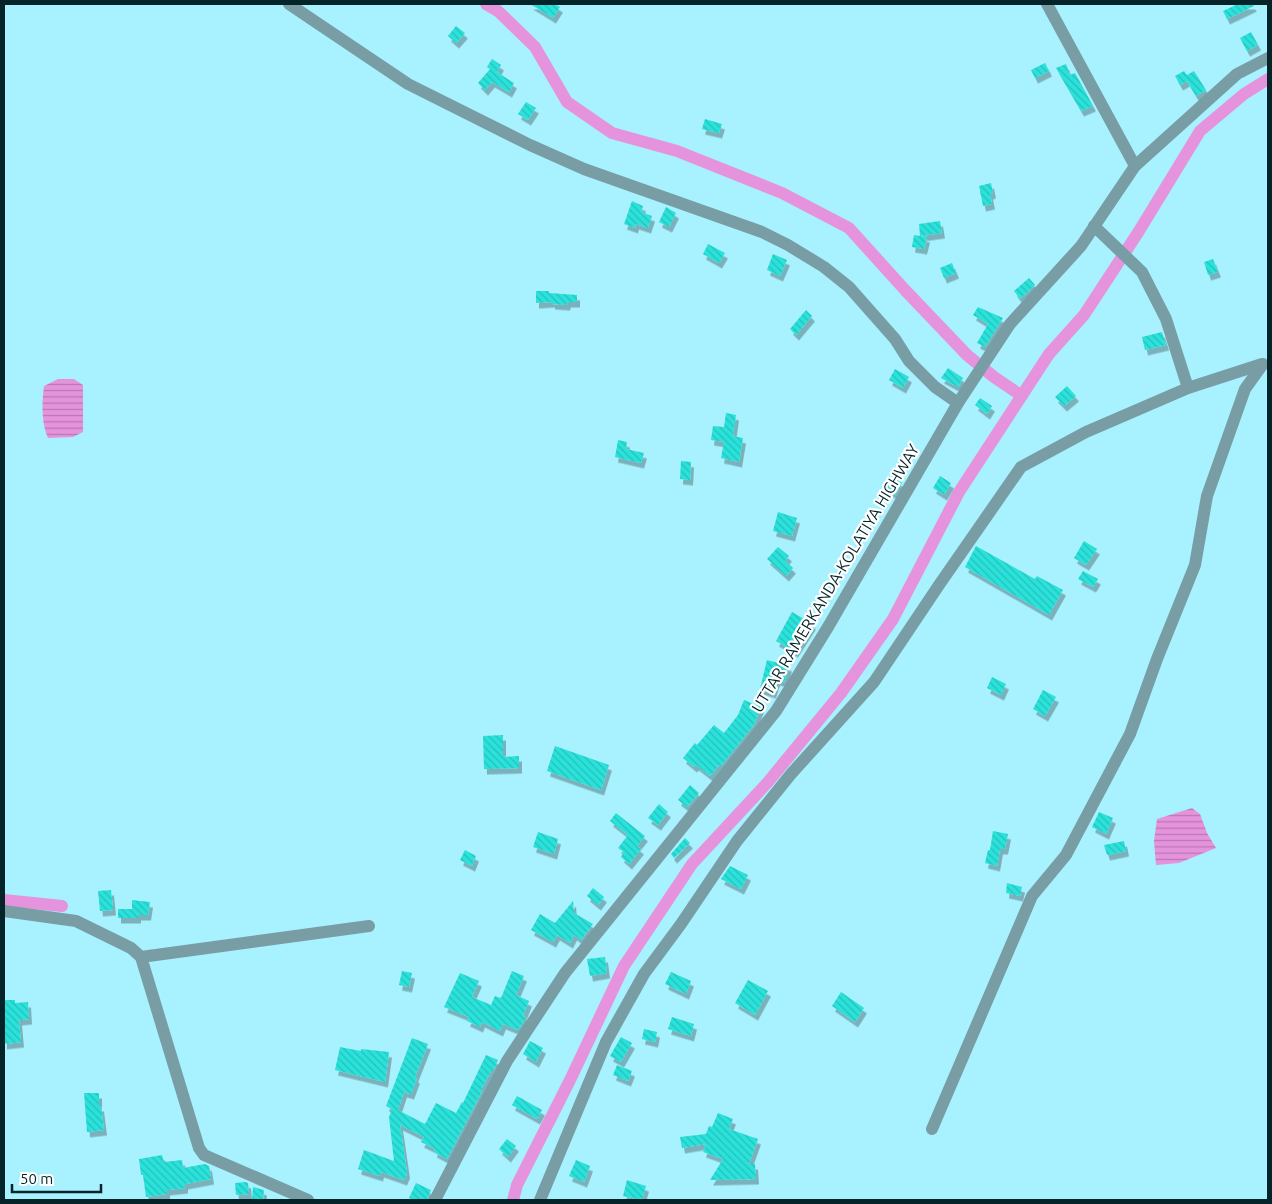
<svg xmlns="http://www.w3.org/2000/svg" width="1272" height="1204" font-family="Ubuntu,sans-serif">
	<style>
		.water { fill: url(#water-rules) }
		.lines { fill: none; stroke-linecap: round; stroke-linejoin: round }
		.canal { stroke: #e593dd; stroke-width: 12 }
		.building { fill: url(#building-back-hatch); filter: url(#shadow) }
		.minor { stroke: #789da4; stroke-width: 12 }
		.tertiary { stroke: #789da4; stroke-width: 12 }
		.labels { text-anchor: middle; stroke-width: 4.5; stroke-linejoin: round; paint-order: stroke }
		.street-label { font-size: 16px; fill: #052429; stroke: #fff }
	</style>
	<defs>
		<pattern id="water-rules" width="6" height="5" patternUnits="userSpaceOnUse" patternTransform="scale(1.25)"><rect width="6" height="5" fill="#e593dd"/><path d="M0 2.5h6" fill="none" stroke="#b878b3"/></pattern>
		<pattern id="building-back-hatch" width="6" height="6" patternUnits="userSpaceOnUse" patternTransform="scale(1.25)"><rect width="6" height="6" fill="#2ae2da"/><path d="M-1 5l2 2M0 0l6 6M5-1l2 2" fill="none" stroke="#24c2bb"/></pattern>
		<filter id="shadow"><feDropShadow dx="3" dy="5.5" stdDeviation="0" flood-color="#0004"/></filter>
	</defs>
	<rect width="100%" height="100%" fill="#a8f1fe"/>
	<path class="water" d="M58,379H74L83,385V432L73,437L48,438C41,422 42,403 44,386Z
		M1192,808L1200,814L1207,833L1216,848L1179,863L1156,865L1154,841L1157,819Z"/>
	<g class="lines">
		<path class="canal" d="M486,4L498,11L535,47L567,102L612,133L677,151L782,193L849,228L905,290L967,355L994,377L1022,396
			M4,900L62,906
			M513,1200L517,1185L570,1080L624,966L692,864L768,782L841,693L893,619L959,492L1049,354L1084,315L1139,231L1200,131L1244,94L1268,79"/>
	</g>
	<path class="building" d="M530,4H555L560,7L553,18Z
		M1238,4H1252L1254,6L1227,19L1223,11Z
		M456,26L465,33L456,43L448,36Z
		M1251,32L1258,45L1247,51L1240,38Z
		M492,59L501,65L497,72L514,83L509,92L492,82L485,90L478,83L490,69L487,67Z
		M1045,63L1049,71L1035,78L1031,70Z
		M1066,64L1070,75L1075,73L1093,106L1081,111L1056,68Z
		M1184,71L1187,75L1194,71L1206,90L1196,96L1187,81L1180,85L1175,76Z
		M526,102L536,108L528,120L518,114Z
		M705,119L722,124L719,133L702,129Z
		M991,183L993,193L990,194L992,204L983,206L979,186Z
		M632,201L643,206L641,212L652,216L648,228L636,224L635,228L624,224Z
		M666,207L676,213L669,227L659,222Z
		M940,221L942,233L921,236L927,237L924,249L912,247L914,235L920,236L919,224Z
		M708,244L725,253L719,263L703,254Z
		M773,254L787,260L780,276L767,270Z
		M1213,259L1218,272L1208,275L1204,262Z
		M952,263L956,273L944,278L940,268Z
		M1029,278L1035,285L1020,299L1014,291Z
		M536,291H549V293L577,295V302H568L567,305L552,304V302L536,303Z
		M978,307L1003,318L985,347L977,343L988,324L973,315Z
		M806,310L812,316L796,335L790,329Z
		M1162,332L1166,345L1145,350L1142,337Z
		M948,368L963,378L958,387L941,378Z
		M895,369L909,377L903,388L889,380Z
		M1067,386L1076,396L1064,406L1055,397Z
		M980,398L992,406L987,414L975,405Z
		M726,413L736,415L733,436L743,438L739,462L721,458L724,442L711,440L713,426L724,427Z
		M618,440L627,442L626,449L644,453L641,463L615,457Z
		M681,461L691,462L690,480L680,479Z
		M940,476L951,483L944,495L933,488Z
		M893,477L902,483L895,495L885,488Z
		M778,512L797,518L792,536L773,531Z
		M1084,541L1097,549L1086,565L1074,558Z
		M976,546L1035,579L1037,576L1063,590L1049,615L965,567Z
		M778,547L789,556L785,561L793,568L786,576L767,559Z
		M1083,571L1098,579L1093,587L1078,579Z
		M792,612L813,624L795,652L776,641Z
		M767,660L789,666L784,682L777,680L773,693L760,689Z
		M992,677L1006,684L1001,695L987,688Z
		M1043,690L1056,697L1045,716L1033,709Z
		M744,700L761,707L754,725L721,766L719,765L710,776L696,765L694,767L683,758L695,743L697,745L714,725L724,733L738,715Z
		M503,735V757L519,756V768L484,769L483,736Z
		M555,746L609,765L601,790L547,771Z
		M690,785L699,793L687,807L678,800Z
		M659,804L668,812L658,825L648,818Z
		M1099,812L1113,818L1106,834L1092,827Z
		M616,813L645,836L637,846L641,849L629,864L621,857L624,852L618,848L628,835L610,821Z
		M993,831L1008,834L1005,849H1000L997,866L985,863L988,850H990Z
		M538,832L558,839L554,854L533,847Z
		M685,838L690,843L674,858L671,854Z
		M1124,841L1126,851L1107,855L1104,845Z
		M465,850L476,856L472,866L460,860Z
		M730,866L748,875L741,889L721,879Z
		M1007,883L1022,887L1020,896L1006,893Z
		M593,888L604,897L598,905L587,896Z
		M111,890L113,910L100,911L98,891Z
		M132,900L150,902L148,915H138V918H118V909H132Z
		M573,901L574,913L593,924L581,940L574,935L570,943L557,935L553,942L531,930L540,914L555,923Z
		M605,957L607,973L590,976L587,959Z
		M402,971L412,973L409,987L399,985Z
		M512,971L524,976L516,995L529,1001L523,1016L526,1018L518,1030L503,1024L500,1031L482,1022L480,1027L467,1021L469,1017L444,1007L460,973L479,981L472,997L491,1005L495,996L501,998Z
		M671,972L691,981L686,994L665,984Z
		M748,980L768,991L755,1015L735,1003Z
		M841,992L864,1008L855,1022L832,1006Z
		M4,1000H15V1003L28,1002L29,1019L19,1020L21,1042L4,1044Z
		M672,1017L694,1024L691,1036L668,1029Z
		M644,1029L657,1032L655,1042L642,1039Z
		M621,1037L632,1043L621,1062L610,1056Z
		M412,1038L428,1044L415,1077L417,1078L411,1094L404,1092L398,1110L425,1124L436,1103L456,1113L462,1102L463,1103L486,1055L498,1060L493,1071H491L481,1090L482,1091L447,1159L434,1152L435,1149L421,1142L424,1137L400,1125L407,1173L404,1180L381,1172L380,1176L358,1169L364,1150L394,1161L389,1117L392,1109L386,1106Z
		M530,1041L543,1048L536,1062L523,1054Z
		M340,1047L361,1051V1049L389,1052L385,1082L335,1070Z
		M617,1065L632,1071L628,1081L613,1075Z
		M84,1093H99V1106H101L104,1130L87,1132Z
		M517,1096L542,1110L537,1119L512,1105Z
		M718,1113L733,1119L729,1129L758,1139L749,1164H755L756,1179L710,1180L723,1159L703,1152L706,1144L682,1148L680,1137L706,1134L709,1126L712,1127Z
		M507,1139L516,1146L508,1157L499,1149Z
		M162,1155L164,1162L182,1160L183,1168L205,1164L209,1166L211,1179L185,1184V1188L167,1190V1194L146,1197L143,1175H141L139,1159Z
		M576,1160L590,1166L584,1182L569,1176Z
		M627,1180L646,1186L642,1200L623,1196Z
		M245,1182L248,1183L249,1194L236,1195L235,1183Z
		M416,1183L431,1190L427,1200H414L409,1198Z
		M253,1187L264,1190L263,1200H252Z"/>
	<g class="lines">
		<path class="minor" d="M289,4L408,84L530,145L584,169L762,232L788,245L824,267L849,287L895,339L909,361L935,387L958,403
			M1047,4L1135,166
			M1094,226L1142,272L1166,319L1188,388
			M4,911L76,921L131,948L141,957L199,1148L204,1155L308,1200
			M141,957L369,926
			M932,1129L1032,896L1066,855L1130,734L1157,659L1195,565L1207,496L1245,389L1263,364
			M540,1200L606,1042L644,974L681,924L737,841L791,774L874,682L939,585L1021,467L1086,432L1188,388L1262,364"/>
		<path class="tertiary" d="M435,1200L507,1061L565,973L776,711L828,627L958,403L1010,324L1081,246L1135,166L1237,74L1268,58"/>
	</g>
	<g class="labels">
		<g class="street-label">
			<text transform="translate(835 578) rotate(-59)" y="6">UTTAR RAMERKANDA-KOLATIYA HIGHWAY</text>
		</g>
	</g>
	<rect width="1272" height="1204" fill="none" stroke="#052429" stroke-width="10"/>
	<path d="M12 1184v8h89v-8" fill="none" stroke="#052429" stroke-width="2.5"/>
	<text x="20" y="1184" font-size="15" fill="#052429" stroke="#ffffff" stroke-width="4" paint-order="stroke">50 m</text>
</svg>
